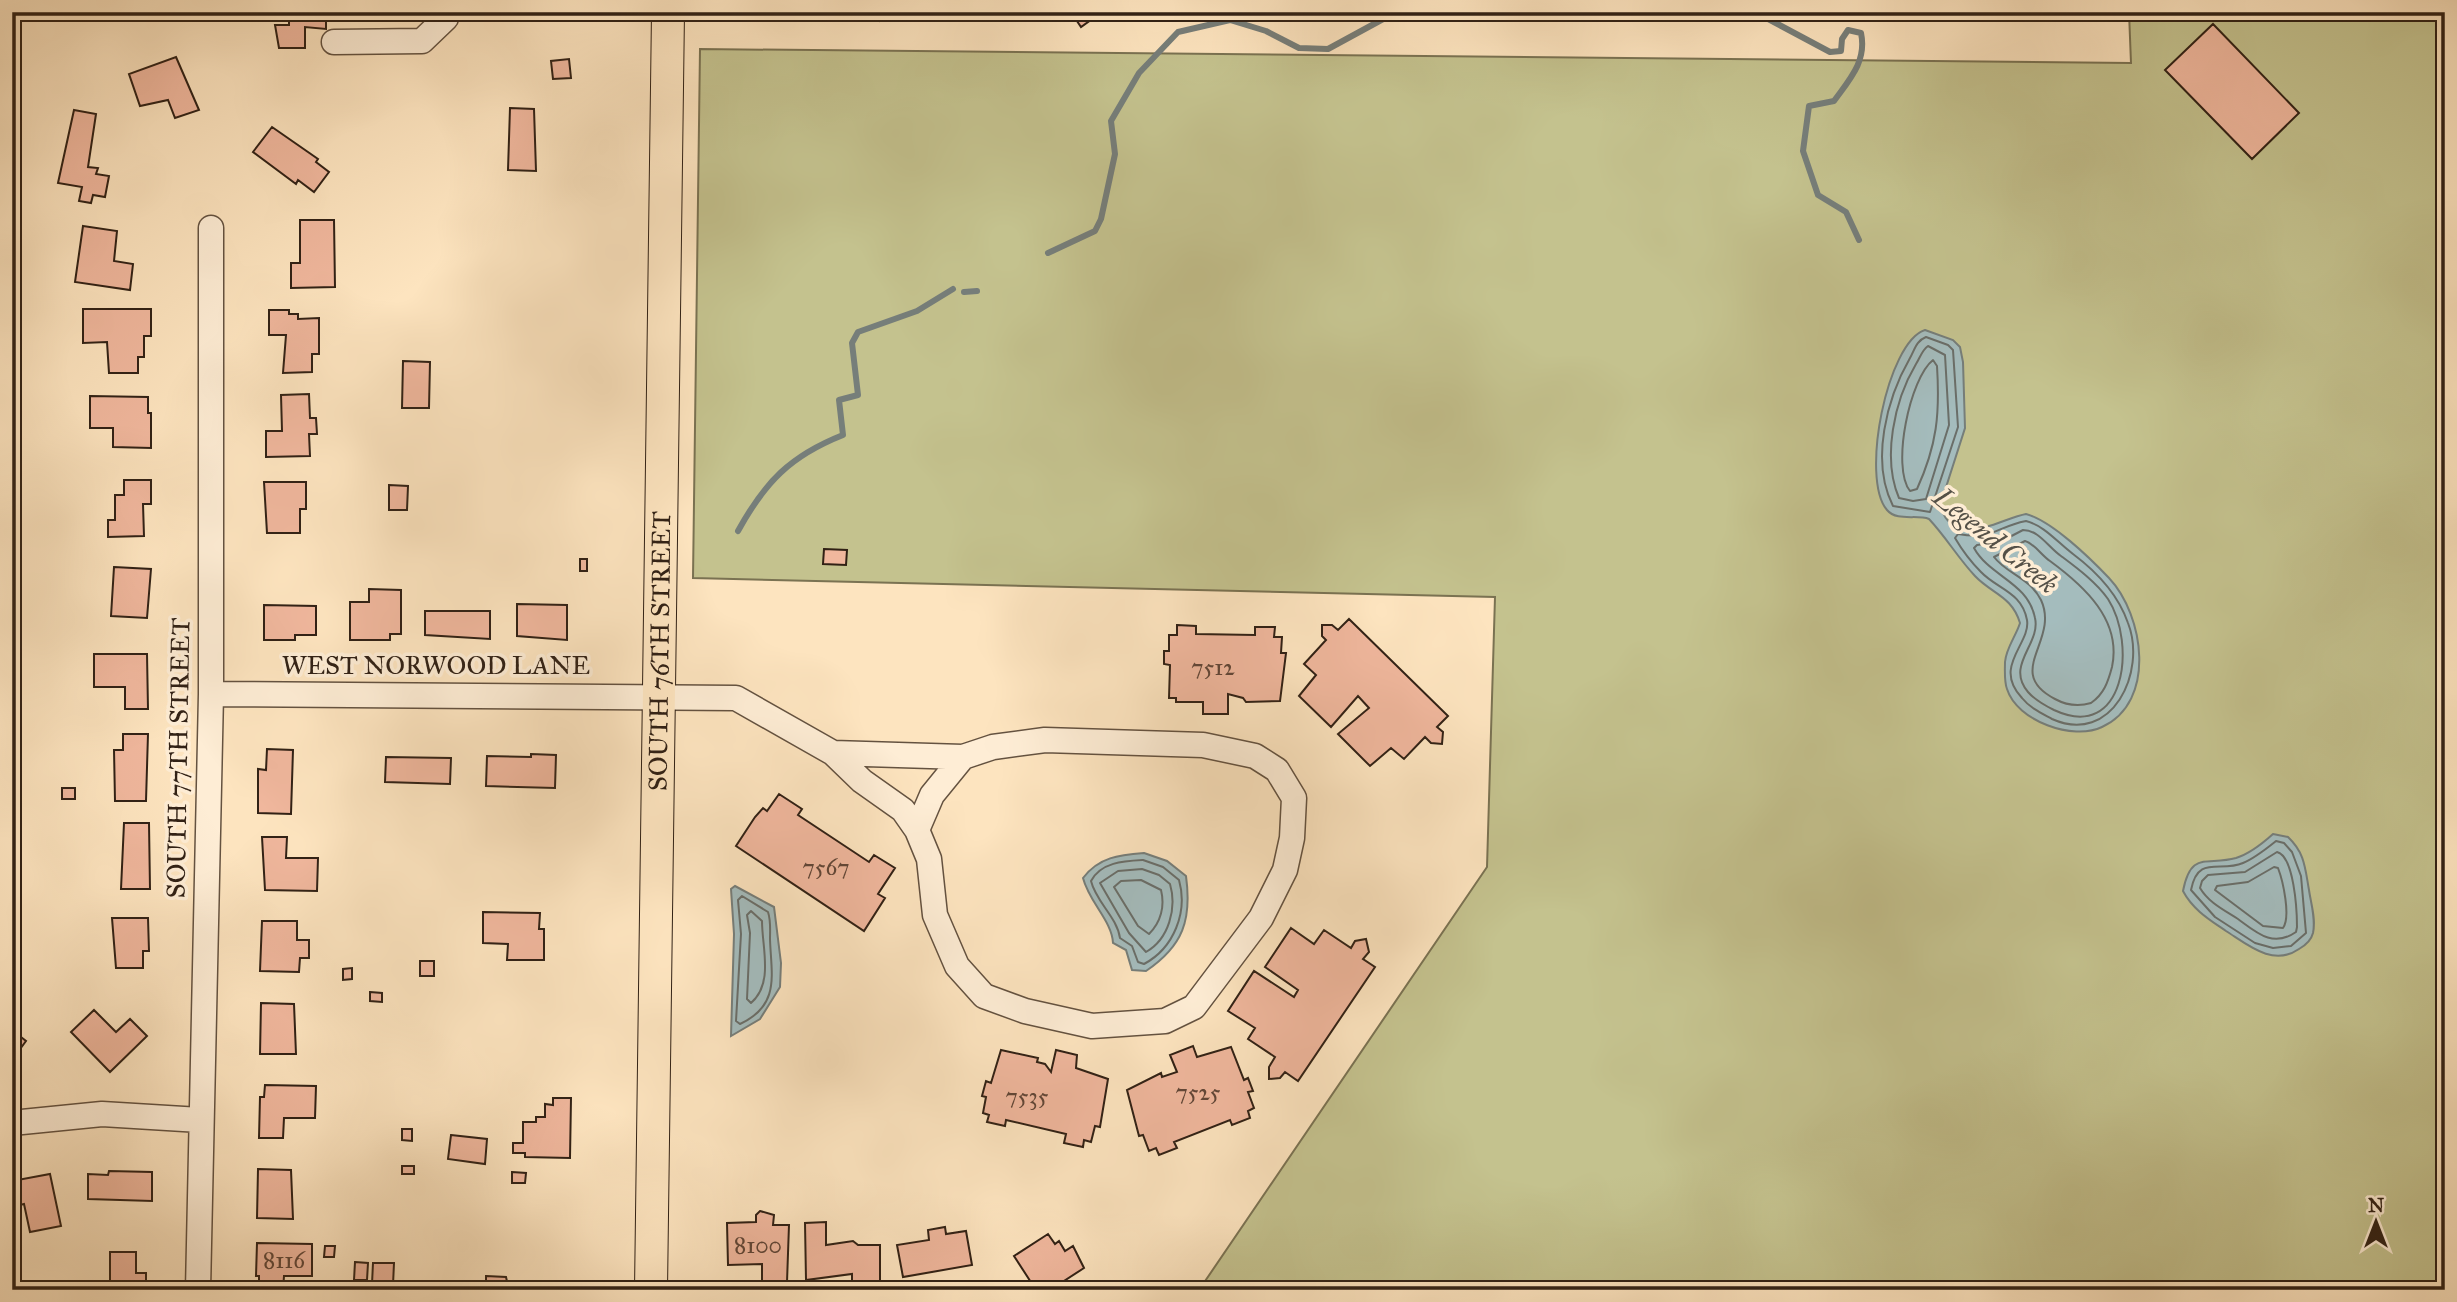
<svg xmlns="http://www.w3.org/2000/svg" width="2457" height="1302" font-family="'IM FELL Great Primer',serif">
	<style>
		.green { fill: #c4c28e; stroke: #7a7252; stroke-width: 2 }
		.water { fill: #a4bcbd; stroke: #767e7a; stroke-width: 2 }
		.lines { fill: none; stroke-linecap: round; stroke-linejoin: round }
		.shore { stroke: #6a6e69; stroke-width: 2 }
		.stream { stroke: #767e7a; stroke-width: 6 }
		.building { fill: #f0b79d; stroke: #312115; stroke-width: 2 }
		.minor-casing { stroke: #645240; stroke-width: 27 }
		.major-casing { stroke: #312115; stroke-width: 34 }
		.minor { stroke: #feedd5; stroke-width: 24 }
		.major { stroke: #fde4bf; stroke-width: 32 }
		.labels { text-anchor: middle; stroke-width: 7; stroke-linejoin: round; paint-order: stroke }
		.number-label { font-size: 23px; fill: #614637 }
		.street-label { font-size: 26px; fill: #312115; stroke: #feedd5 }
		.water-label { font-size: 28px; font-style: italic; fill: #545047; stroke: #feedd5 }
	</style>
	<rect width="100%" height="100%" fill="#fde4bf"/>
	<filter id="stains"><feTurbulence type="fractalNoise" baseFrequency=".00286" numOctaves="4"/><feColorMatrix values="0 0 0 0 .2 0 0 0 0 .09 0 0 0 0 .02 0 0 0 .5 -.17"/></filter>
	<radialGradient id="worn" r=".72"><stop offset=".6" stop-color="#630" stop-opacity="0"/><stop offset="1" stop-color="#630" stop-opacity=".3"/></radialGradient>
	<path class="green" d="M2129,12H2445V1290H1199L1487,867L1495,597L693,578L700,49L2131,63Z"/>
	<path class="water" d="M1925,330L1953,340L1960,347L1963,362L1965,428L1940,506C1955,551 1999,519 2026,514C2052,521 2090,558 2109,578C2144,615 2157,702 2102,727C2073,741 2017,721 2007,689C2004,681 2005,670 2005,662C2006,648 2016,636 2020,623C2012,596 1992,594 1975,576C1958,558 1946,537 1929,519C1917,514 1897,522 1887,510C1860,479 1887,342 1925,330Z
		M2273,834L2288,837C2305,853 2305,868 2309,890C2311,904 2316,919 2313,933C2311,941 2306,945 2299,949C2273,967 2248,945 2226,931C2210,920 2193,910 2183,891C2191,850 2207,866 2236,858C2249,854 2263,843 2273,834Z
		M1144,853L1167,861L1186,876C1192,920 1183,946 1146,971L1132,970L1126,950L1113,943C1112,921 1089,902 1083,878C1099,857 1119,855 1144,853Z
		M735,886L774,907L781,963L780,987L760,1019L731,1036L734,934L731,889Z"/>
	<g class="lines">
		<path class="shore" d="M1926,337L1948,345L1953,350L1958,427L1930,512L1893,506C1870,461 1887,398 1910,358C1915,349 1916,341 1926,337Z
			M1928,346L1945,355L1949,425L1926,499L1913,501L1899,498C1882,458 1894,401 1916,364C1920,358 1922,350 1928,346Z
			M1933,360L1937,366C1940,414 1937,445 1917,489L1910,491C1891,467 1910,378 1933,360Z
			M2026,521C2045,526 2057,542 2073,554C2097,572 2118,594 2128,623C2147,672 2112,746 2052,719C2041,713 2030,708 2022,698C1992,666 2031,644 2027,620C2022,592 1997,589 1981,572C1971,562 1962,550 1955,538L1958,534C1995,540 1995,527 2026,521Z
			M2023,530C2039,530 2048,547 2061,556C2077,568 2096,582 2108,599C2137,644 2125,743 2054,710C2044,705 2035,700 2028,692C2005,665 2041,644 2035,618C2028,582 1990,577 1974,548L1977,545L2000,542Z
			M2025,541C2035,544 2041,555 2050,561C2084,586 2122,620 2112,667C2108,682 2104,694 2091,703C2078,707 2066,705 2055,699C2003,672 2060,641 2041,600C2030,578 2007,574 1994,557Z
			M2276,841L2284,843L2292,852L2301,876L2306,933L2291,946L2273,948L2255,943L2215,917L2191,890C2198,854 2220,873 2243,863C2255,858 2266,849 2276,841Z
			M2277,852C2294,856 2297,910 2297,927L2296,932C2273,948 2257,933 2238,919C2224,910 2209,903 2200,888L2202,881L2208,875L2245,872Z
			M1143,860L1163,867L1179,880C1188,912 1174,948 1144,964L1138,962L1132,946L1120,938C1117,917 1096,902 1091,881C1101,862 1124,861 1143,860Z
			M2274,867L2278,868C2283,881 2291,917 2283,928L2263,926L2215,890L2217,886L2248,882Z
			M1142,869L1159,875L1170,884C1177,908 1169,939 1146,952L1129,933L1100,883L1118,871Z
			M1141,880L1161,890C1165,906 1161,922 1149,934L1138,926L1114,887L1121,881Z
			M742,896L768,912C771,921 770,929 770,939C771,974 781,1005 740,1024L736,1021L741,934L738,900Z
			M751,911L762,921C762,948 774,983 751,1003L747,999L750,933L747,915Z"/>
		<path class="stream" d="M1755,12L1830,52L1841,51L1842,39L1848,30L1861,33C1867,61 1850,79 1834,101L1809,106L1803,151L1818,195L1846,212L1859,240
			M1048,253L1095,231L1101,219L1115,154L1111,121L1139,73L1178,32L1230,20L1266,31L1299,48L1328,49L1396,12
			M964,292L977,291
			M738,531C765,482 790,456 843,435L839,400L858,395L852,343L858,332L917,311L953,289"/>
	</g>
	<path class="building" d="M289,12H326V29L305,27V48H279L275,25H289Z
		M873,12H893L880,21Z
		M1071,12H1102L1081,27Z
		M2213,24L2299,113L2252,159L2165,70Z
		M176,57L199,110L175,118L168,100L140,106L129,74Z
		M569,59L571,78L553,79L551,61Z
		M510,108L534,109L536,171L508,170Z
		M74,110L96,114L88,167L98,168L96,174L109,176L105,197L93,195L91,203L79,201L82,187L58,183Z
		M272,127L318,159L316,162L329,172L314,192L298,180L296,184L253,152Z
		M300,220H334L335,287L291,288V263H300Z
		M83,226L117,231L114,261L133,264L130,290L75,282Z
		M83,309H151V336H144V357H138V373H109L107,342L83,343Z
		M269,310H289V314H298V319L319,318V354H312V372L283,373L286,335H269Z
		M403,361L430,362L429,408H402Z
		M309,394L310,418H316L317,434H309L310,456L266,457V431H282L281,395Z
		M90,396L148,397V413H151V448L113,447V428H90Z
		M124,480H151V504H143L144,536L108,537V520H115V495H124Z
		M264,482H306V509H300V533H267Z
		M389,485L408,486L407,510H389Z
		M824,549L847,550L846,565L823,564Z
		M580,559H587V571H580Z
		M114,567L151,569L147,618L111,616Z
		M369,589L401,590V634H390V640H350V602H369Z
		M517,604L567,605V640L517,636Z
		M264,605L316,606V635H295V640H264Z
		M425,611H490V639L425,635Z
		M1349,619L1448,716L1437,727L1443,732L1442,744L1431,743L1425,737L1404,759L1391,748L1370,766L1338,734L1369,708L1358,696L1331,727L1299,696L1316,675L1304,664L1326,640L1322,636V625H1332L1338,630Z
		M1177,625L1196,626V634L1255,635V627H1275L1274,637H1282L1281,653H1286L1280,701L1246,702L1243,698L1228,694V714H1203V702H1176V698H1169L1170,665L1164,664V651H1169V635H1177Z
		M94,654H147L148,709H125V687H94Z
		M123,734H148L146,801H115L114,750H123Z
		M267,749L293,750L291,814L258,813V769L266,770Z
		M531,754L556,755L555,788L486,786L487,756L531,757Z
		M386,757L451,758L450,784L385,782Z
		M62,788H75V799H62Z
		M779,794L802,809L798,815L869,862L874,855L895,868L878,894L885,898L864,931L736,846L755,817L763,808L767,811Z
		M124,823H149L150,889H121Z
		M262,837H287L286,858H318L317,891L265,890Z
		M483,912L540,913L539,929H544V960H507L508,944L483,943Z
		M112,918H148L149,951H143V968H116Z
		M262,921H297V940H309V958H300L299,972L260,971Z
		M1291,928L1314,944L1324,930L1351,948L1355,941L1366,939L1369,952L1363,959L1375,967L1298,1081L1285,1072L1280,1078L1269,1079V1067L1275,1057L1248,1039L1255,1028L1228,1011L1254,971L1294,997L1298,990L1265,967Z
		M420,961H434V976H420Z
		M352,968V979L343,980V969Z
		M370,992L382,993V1002L370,1001Z
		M261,1003L294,1004L296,1054H260Z
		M94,1010L116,1032L130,1019L147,1036L110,1072L71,1032Z
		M12,1030L26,1041L12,1060Z
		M1193,1046L1197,1057L1231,1047L1244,1080L1248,1078L1253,1091L1248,1092L1254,1108L1248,1111L1250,1118L1232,1125L1230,1120L1174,1142L1177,1148L1159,1155L1156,1148L1149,1151L1143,1135L1139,1136L1127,1090L1161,1073L1162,1077L1177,1072L1170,1055Z
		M1001,1050L1038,1058L1037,1062L1045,1064L1051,1072L1056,1050L1077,1055L1076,1068L1108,1079L1100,1127L1095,1126L1091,1142L1084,1140L1083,1147L1064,1143L1066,1134L1006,1120L1005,1126L987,1122L989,1115L983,1113L986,1097L982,1096L986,1081L991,1083Z
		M265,1085L316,1086L315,1118H284L283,1138H259L260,1097H264Z
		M553,1098H571L570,1158L525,1157V1153H513V1143H523V1122H536V1117H545V1104L553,1105Z
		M402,1129H412V1141L402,1140Z
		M451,1135L487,1139L485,1164L448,1159Z
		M402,1166H414V1174H402Z
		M258,1169L291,1170L293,1219L257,1218Z
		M109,1171L152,1172V1201L88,1199V1174L108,1175Z
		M512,1172L526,1173L525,1183H512Z
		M50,1174L61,1226L30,1232L24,1204L12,1207V1181Z
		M760,1211L774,1215L773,1225H789L787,1282H762V1264L728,1265L727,1223L756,1222V1215Z
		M826,1222V1245L853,1241L858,1245H880V1286H852V1274L806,1280L805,1223Z
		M945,1227L946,1234L966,1231L972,1265L903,1277L897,1245L929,1240L928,1230Z
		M1048,1234L1055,1244L1059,1241L1065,1251L1073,1246L1084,1268L1050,1290H1036L1014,1256Z
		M257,1243L312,1244V1276H284L283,1290H259V1276H256Z
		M325,1246H335L334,1257H324Z
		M110,1252H136V1273H146V1290H110Z
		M355,1262L368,1263L367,1280H354Z
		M373,1263H394L393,1285L372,1284Z
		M486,1276L506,1277L509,1290H486Z"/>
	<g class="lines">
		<g class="minor-casing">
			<path id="minor" d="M334,42L422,41L446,18L447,12
				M211,694L736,698L833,753L862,781L903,810L917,830L929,859L935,915L957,966L984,996L1025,1011L1092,1026L1165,1021L1194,1007L1261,918L1285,870L1292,838L1294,798L1277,770L1255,756L1203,745L1045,740L993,747L963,757L833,753
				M917,830L932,795L963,757
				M12,1123L102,1114L200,1120
				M198,1290L211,694V228"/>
		</g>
		<g class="major-casing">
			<g id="major">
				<path id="s1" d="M651,1290L668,12"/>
			</g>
		</g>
		<use href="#minor" class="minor"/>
		<use href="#major" class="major"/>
	</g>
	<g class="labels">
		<g class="number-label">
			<text x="1213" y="675">7512</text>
			<text x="826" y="875">7567</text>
			<text x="1198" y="1100">7525</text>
			<text x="1027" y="1104">7535</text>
			<text x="758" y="1253">8100</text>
			<text x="284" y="1268">8116</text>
		</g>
		<g class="street-label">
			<text dy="9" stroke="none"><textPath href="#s1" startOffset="639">SOUTH 76TH STREET</textPath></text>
			<text x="436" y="674">WEST NORWOOD LANE</text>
			<text transform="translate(178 758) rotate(-89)" y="9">SOUTH 77TH STREET</text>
		</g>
		<g class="water-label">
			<text transform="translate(1996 540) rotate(39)" y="10">Legend Creek</text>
		</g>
	</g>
	<rect width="2457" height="1302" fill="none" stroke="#fde4bf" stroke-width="42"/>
	<rect x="14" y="14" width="2429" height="1274" fill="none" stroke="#312115" stroke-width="3.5"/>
	<rect x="21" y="21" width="2415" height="1260" fill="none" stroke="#312115" stroke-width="2"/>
	<g transform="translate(2376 1222)" stroke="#feedd5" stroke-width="5" paint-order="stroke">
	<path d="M0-5L12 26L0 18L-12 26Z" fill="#312115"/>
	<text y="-10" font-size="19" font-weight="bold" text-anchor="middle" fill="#312115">N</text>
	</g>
	<rect width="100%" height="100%" filter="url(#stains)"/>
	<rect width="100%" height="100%" fill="url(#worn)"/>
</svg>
